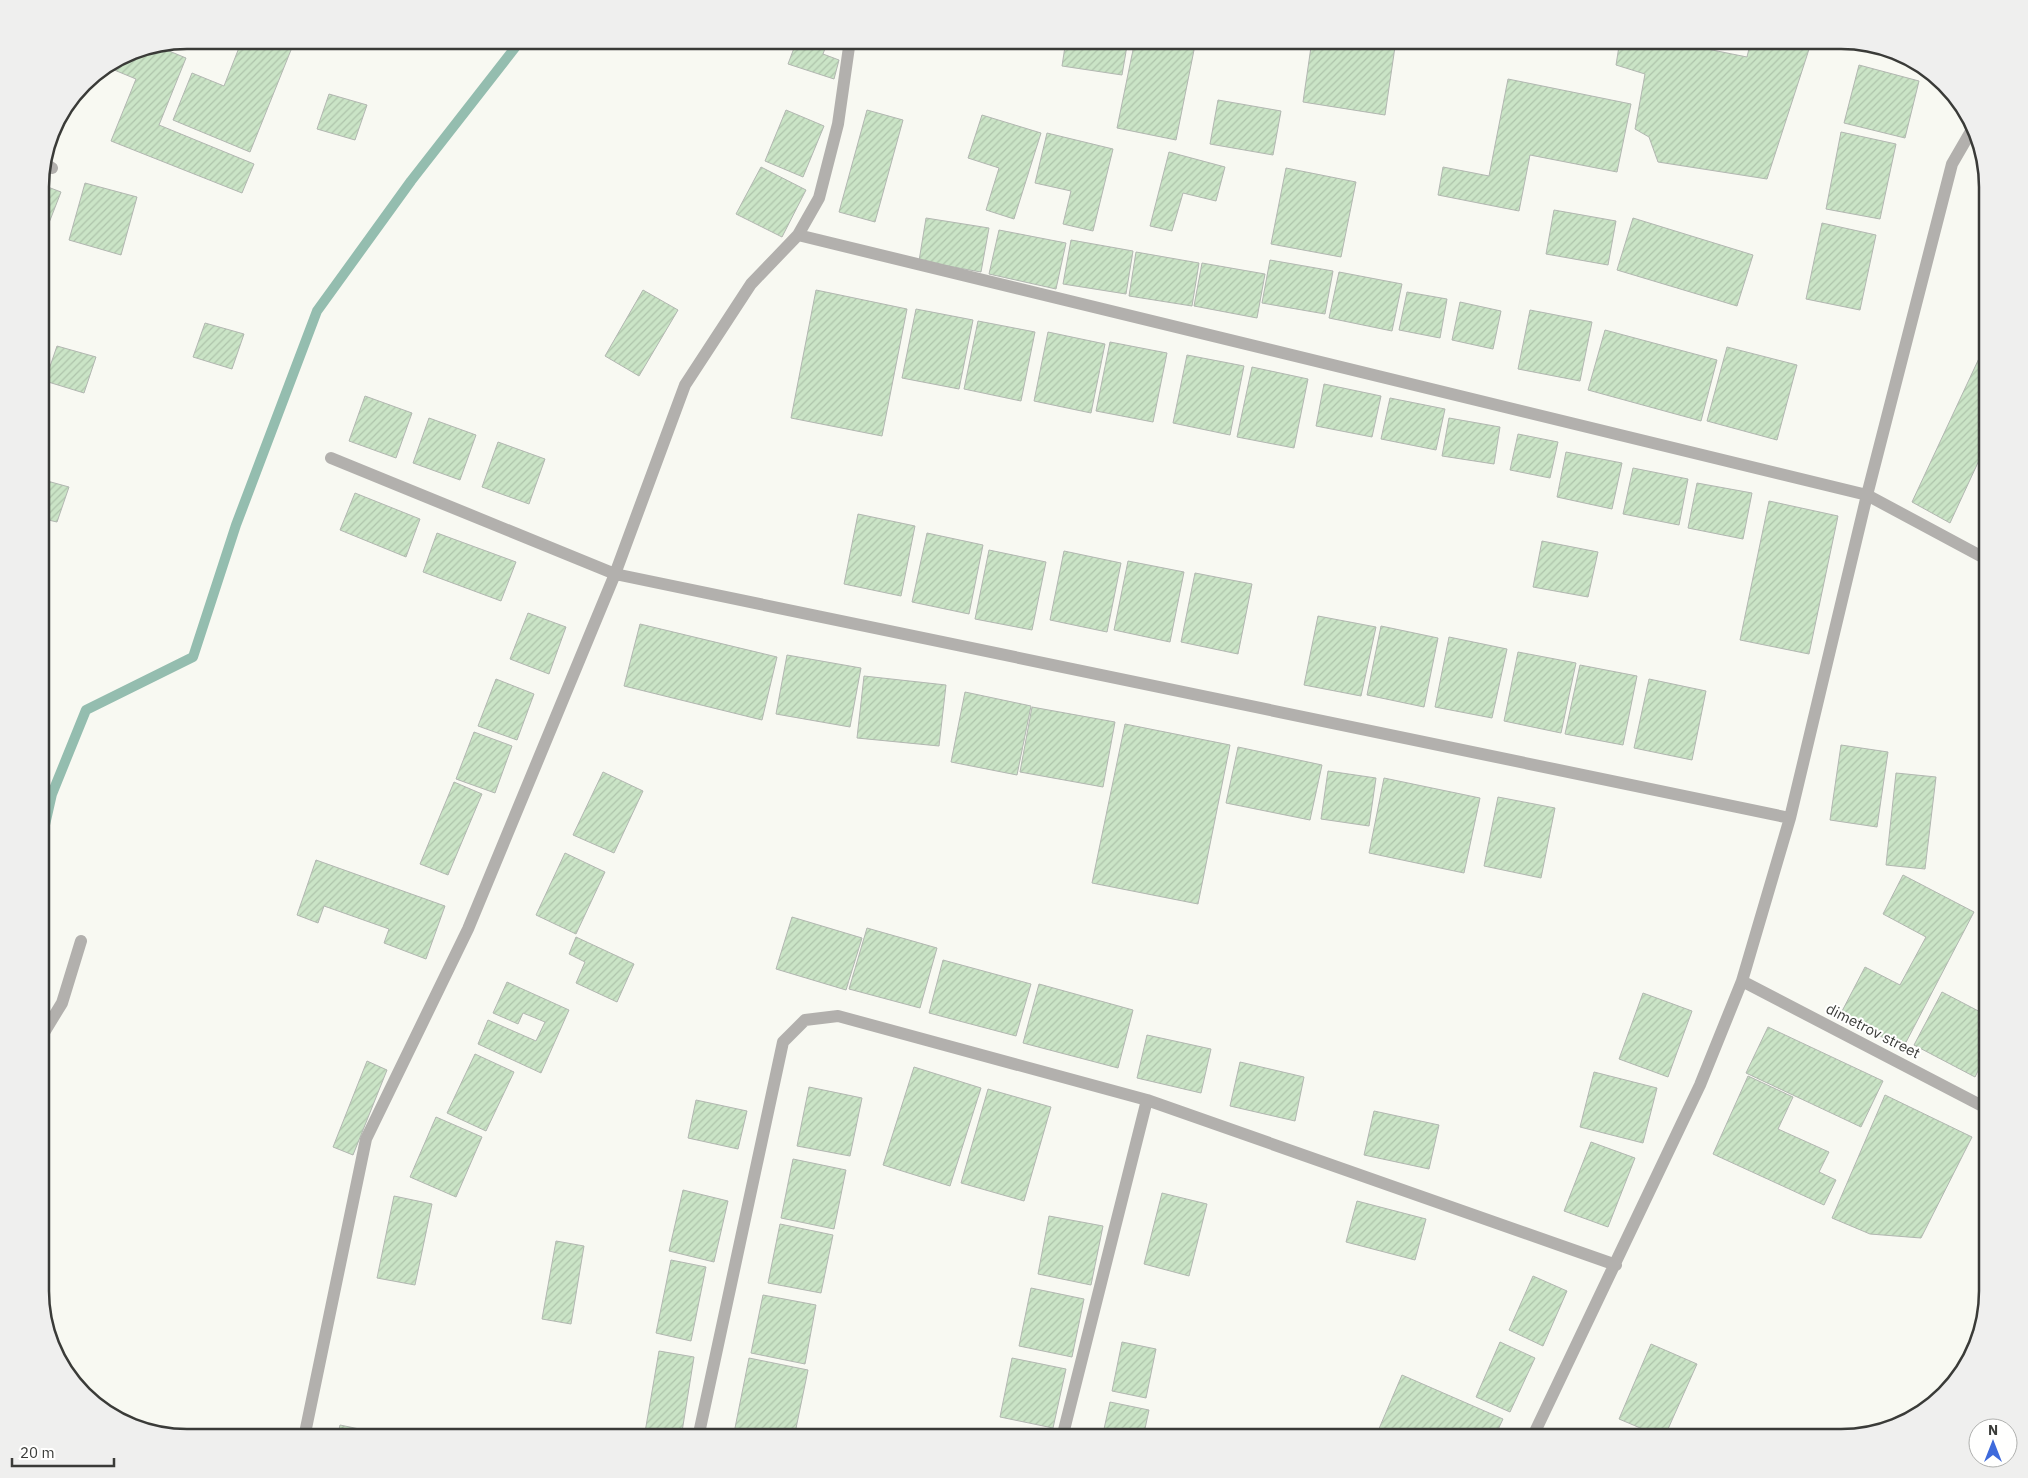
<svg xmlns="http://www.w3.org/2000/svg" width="2028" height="1478" font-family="'IBM Plex Sans',sans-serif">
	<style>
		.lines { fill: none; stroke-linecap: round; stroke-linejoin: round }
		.stream { stroke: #94bdaf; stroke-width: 10 }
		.building { fill: url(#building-hatch); stroke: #b2b7b1 }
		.minor { stroke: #b2b0ad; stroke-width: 12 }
		.labels { text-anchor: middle; stroke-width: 4; stroke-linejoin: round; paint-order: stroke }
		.street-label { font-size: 15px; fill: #3a3b38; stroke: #fffffe }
		.rim { fill: none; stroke: #3a3b38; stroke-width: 2.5 }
	</style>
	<defs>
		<pattern id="building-hatch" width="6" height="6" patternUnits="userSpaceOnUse" patternTransform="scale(1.25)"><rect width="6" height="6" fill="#cae4c6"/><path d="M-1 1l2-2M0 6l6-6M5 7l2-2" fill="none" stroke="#aec4ab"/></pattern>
	</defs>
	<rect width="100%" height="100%" fill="#f8f9f2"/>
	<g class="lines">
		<path class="stream" d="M40,847L52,794L86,710L193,657L236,525L317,311L411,181L521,40"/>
	</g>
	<path class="building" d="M242,40H295L250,152L173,120L192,73L224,86Z
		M797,40H828L823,54L839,60L834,79L788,64Z
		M1066,40H1128L1122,75L1062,66Z
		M1135,40H1196L1176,140L1117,128Z
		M1312,40H1396L1385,115L1303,102Z
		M1620,40H1693L1692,46L1747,57L1751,40H1812L1767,179L1658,162L1649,137L1635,129L1645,74L1616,65Z
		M157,46L186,58L159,125L254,164L242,193L111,141L136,79L107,67L131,51Z
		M1859,65L1919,81L1905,138L1844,123Z
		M1508,79L1631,104L1617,172L1530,155L1519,211L1438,195L1443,167L1489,176Z
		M329,94L367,105L355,140L317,129Z
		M1218,100L1281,111L1273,155L1210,144Z
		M786,110L824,126L803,177L765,161Z
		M867,110L903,120L875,222L839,212Z
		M982,115L1041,133L1014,219L986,210L999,168L968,158Z
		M1841,132L1896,144L1880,219L1826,209Z
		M1047,133L1113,149L1093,231L1063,224L1071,191L1035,183Z
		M1169,152L1225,167L1216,201L1183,193L1172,231L1150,226Z
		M761,167L806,190L782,237L736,214Z
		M1286,168L1356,182L1341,257L1271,244Z
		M85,183L137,197L121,255L69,240Z
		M40,184L61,192L40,246Z
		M1554,210L1616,221L1608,265L1546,254Z
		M926,218L989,228L981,272L919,261Z
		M1633,218L1753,255L1737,306L1617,270Z
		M1822,223L1876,235L1860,310L1806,299Z
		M999,230L1066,243L1056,289L989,274Z
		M1071,240L1133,251L1126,294L1063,284Z
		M1988,249V276L1979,272Z
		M1136,252L1199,263L1192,306L1129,296Z
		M1270,260L1333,271L1325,314L1262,303Z
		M1202,263L1265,274L1257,318L1194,306Z
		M1339,272L1402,284L1392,331L1329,318Z
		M643,290L678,310L639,376L605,356Z
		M816,290L907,309L882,436L791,418Z
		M1407,292L1447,299L1440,338L1399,330Z
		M1460,302L1501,311L1493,349L1452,340Z
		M916,309L973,320L959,389L902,378Z
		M1530,310L1592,322L1580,381L1518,369Z
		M978,321L1035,332L1021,401L964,389Z
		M205,323L244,334L232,369L193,357Z
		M1605,330L1717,360L1701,421L1588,390Z
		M1048,332L1105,344L1091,413L1034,401Z
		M1988,339V441L1950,523L1912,502Z
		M1110,342L1167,353L1153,422L1096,411Z
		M57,346L96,357L84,393L45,381Z
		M1727,347L1797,365L1777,440L1707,421Z
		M1187,355L1244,366L1230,435L1173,423Z
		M1252,367L1308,379L1294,448L1237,437Z
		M1324,384L1381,396L1372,437L1316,426Z
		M365,396L412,413L396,458L349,441Z
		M1390,398L1445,409L1436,450L1381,439Z
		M429,418L476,435L460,480L413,463Z
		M1449,418L1500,427L1494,464L1442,456Z
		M1518,434L1558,442L1550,478L1510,470Z
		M498,442L545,459L529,504L482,487Z
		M1566,452L1622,463L1612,509L1557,497Z
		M1633,468L1688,479L1679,525L1623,514Z
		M40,479L69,487L57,522L40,518Z
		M1697,483L1752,493L1743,539L1688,528Z
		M355,493L420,519L406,557L340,530Z
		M1769,501L1838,516L1809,654L1740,640Z
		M858,514L915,526L901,596L844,584Z
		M437,533L516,562L501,601L423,572Z
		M927,533L983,545L969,614L912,602Z
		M1542,541L1598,552L1588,597L1533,587Z
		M989,550L1046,562L1032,630L975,619Z
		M1064,551L1121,563L1107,632L1050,620Z
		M1128,561L1184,572L1170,642L1114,630Z
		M1195,573L1252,584L1238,654L1181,642Z
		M528,613L566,627L549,674L510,659Z
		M1318,616L1376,627L1361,696L1304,685Z
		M640,624L777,657L762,720L624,686Z
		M1381,626L1438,638L1424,707L1367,695Z
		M1449,637L1507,649L1492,718L1435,707Z
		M1518,652L1576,663L1561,733L1504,721Z
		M787,655L861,668L850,727L776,714Z
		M1580,665L1637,676L1623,745L1565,734Z
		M864,676L946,685L939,746L857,738Z
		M496,679L534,694L517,740L478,726Z
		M1649,679L1706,691L1692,760L1634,748Z
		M965,692L1031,706L1017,775L951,762Z
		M1032,707L1115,722L1103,787L1020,772Z
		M1125,724L1230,745L1198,904L1092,883Z
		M474,732L512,746L495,793L456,779Z
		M1841,745L1888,752L1877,827L1830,820Z
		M1238,747L1322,765L1310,820L1226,803Z
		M1328,771L1376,778L1369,826L1321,819Z
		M603,772L643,791L614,853L573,835Z
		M1896,773L1936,777L1925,869L1886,865Z
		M1384,778L1480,798L1464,873L1369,853Z
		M454,782L482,794L448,875L420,864Z
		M1498,797L1555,808L1541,878L1484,866Z
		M565,853L605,872L576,934L536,915Z
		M316,860L445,906L426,959L384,943L389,929L324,906L318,923L297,915Z
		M1903,875L1974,912L1903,1048L1840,1015L1865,967L1900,985L1926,937L1883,914Z
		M792,917L862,938L846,990L776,969Z
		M867,928L937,948L920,1008L849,989Z
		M576,937L634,964L617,1002L576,983L585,962L569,954Z
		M943,960L1031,984L1016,1036L929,1013Z
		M507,982L569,1010L541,1073L478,1044L488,1020L536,1041L545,1022L523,1013L518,1024L493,1013Z
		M1039,984L1133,1010L1118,1068L1023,1043Z
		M1942,992L1988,1016V1051L1975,1077L1914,1045Z
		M1643,993L1692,1011L1668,1077L1619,1059Z
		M1768,1027L1883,1081L1861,1127L1746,1073Z
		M1147,1035L1211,1049L1201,1093L1137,1078Z
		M475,1054L514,1072L486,1131L447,1113Z
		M367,1061L387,1070L353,1155L333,1147Z
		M1240,1062L1304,1077L1295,1121L1230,1106Z
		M914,1067L981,1088L950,1186L883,1165Z
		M1594,1072L1657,1088L1643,1143L1580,1127Z
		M1748,1076L1793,1097L1778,1129L1829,1152L1819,1172L1836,1180L1824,1205L1713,1154Z
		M809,1087L862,1098L850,1156L797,1146Z
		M988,1089L1051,1107L1024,1201L961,1183Z
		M1885,1095L1972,1137L1921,1238L1870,1234L1832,1218Z
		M696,1100L747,1111L738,1149L688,1138Z
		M1374,1111L1439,1125L1429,1169L1364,1155Z
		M436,1117L482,1137L456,1197L410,1177Z
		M1591,1142L1635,1158L1608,1227L1564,1211Z
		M793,1159L846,1170L834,1229L781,1218Z
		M683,1190L728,1201L714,1262L669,1251Z
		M1162,1193L1207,1204L1189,1276L1144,1264Z
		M394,1196L432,1204L415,1285L377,1278Z
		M1357,1201L1426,1219L1415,1260L1346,1242Z
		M1049,1216L1103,1226L1091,1285L1038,1274Z
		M780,1224L833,1235L821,1293L768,1283Z
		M556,1241L584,1246L571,1324L542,1319Z
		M671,1260L706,1267L691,1341L656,1333Z
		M1533,1276L1567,1291L1543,1346L1509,1330Z
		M1031,1288L1084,1299L1072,1357L1019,1346Z
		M763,1295L816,1305L805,1364L751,1353Z
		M1122,1342L1156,1349L1146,1398L1112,1391Z
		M1500,1342L1535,1358L1510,1412L1476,1397Z
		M1651,1344L1697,1364L1664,1438L1619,1419Z
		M659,1351L694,1357L681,1438H644Z
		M749,1358L808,1370L794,1438H760L734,1433Z
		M1012,1358L1066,1369L1053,1428L1000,1417Z
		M1402,1375L1503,1419L1494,1438H1375Z
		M1110,1402L1149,1410L1143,1438H1102Z
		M340,1425L403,1438H337Z
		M994,1430L1034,1438H992Z"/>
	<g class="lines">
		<path class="minor" d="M44,163L52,168
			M798,235L1867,495L1988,560
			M331,458L615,574L1790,818
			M1742,981L1988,1109
			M40,1039L62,1003L81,941
			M304,1438L366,1139L468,929L615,574L685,385L751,284L798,235L819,198L838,124L850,40
			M698,1438L783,1042L805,1020L838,1016L1147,1100L1616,1265
			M1062,1438L1147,1100
			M1532,1438L1700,1085L1742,981L1790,818L1867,495L1952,164L1974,126"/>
	</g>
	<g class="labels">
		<g class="street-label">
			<text transform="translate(1873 1031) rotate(27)" y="5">dimetrov street</text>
		</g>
	</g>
	<path d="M0 0H2028V1478H0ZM187 49H1841A138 138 0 0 1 1979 187V1291A138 138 0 0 1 1841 1429H187A138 138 0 0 1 49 1291V187A138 138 0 0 1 187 49Z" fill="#efefee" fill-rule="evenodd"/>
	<path class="rim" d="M187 49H1841A138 138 0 0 1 1979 187V1291A138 138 0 0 1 1841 1429H187A138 138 0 0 1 49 1291V187A138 138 0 0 1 187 49Z"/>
	<g transform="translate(1993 1443)"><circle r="24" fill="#fffffe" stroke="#b0b1af"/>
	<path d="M0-4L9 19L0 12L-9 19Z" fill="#3e6adb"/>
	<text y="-8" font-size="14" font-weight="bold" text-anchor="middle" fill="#3a3b38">N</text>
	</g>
	<path d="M12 1458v8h102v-8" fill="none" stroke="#3a3b38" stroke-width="2.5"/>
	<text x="20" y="1458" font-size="15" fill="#3a3b38" stroke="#fffffe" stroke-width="4" paint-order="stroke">20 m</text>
</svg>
